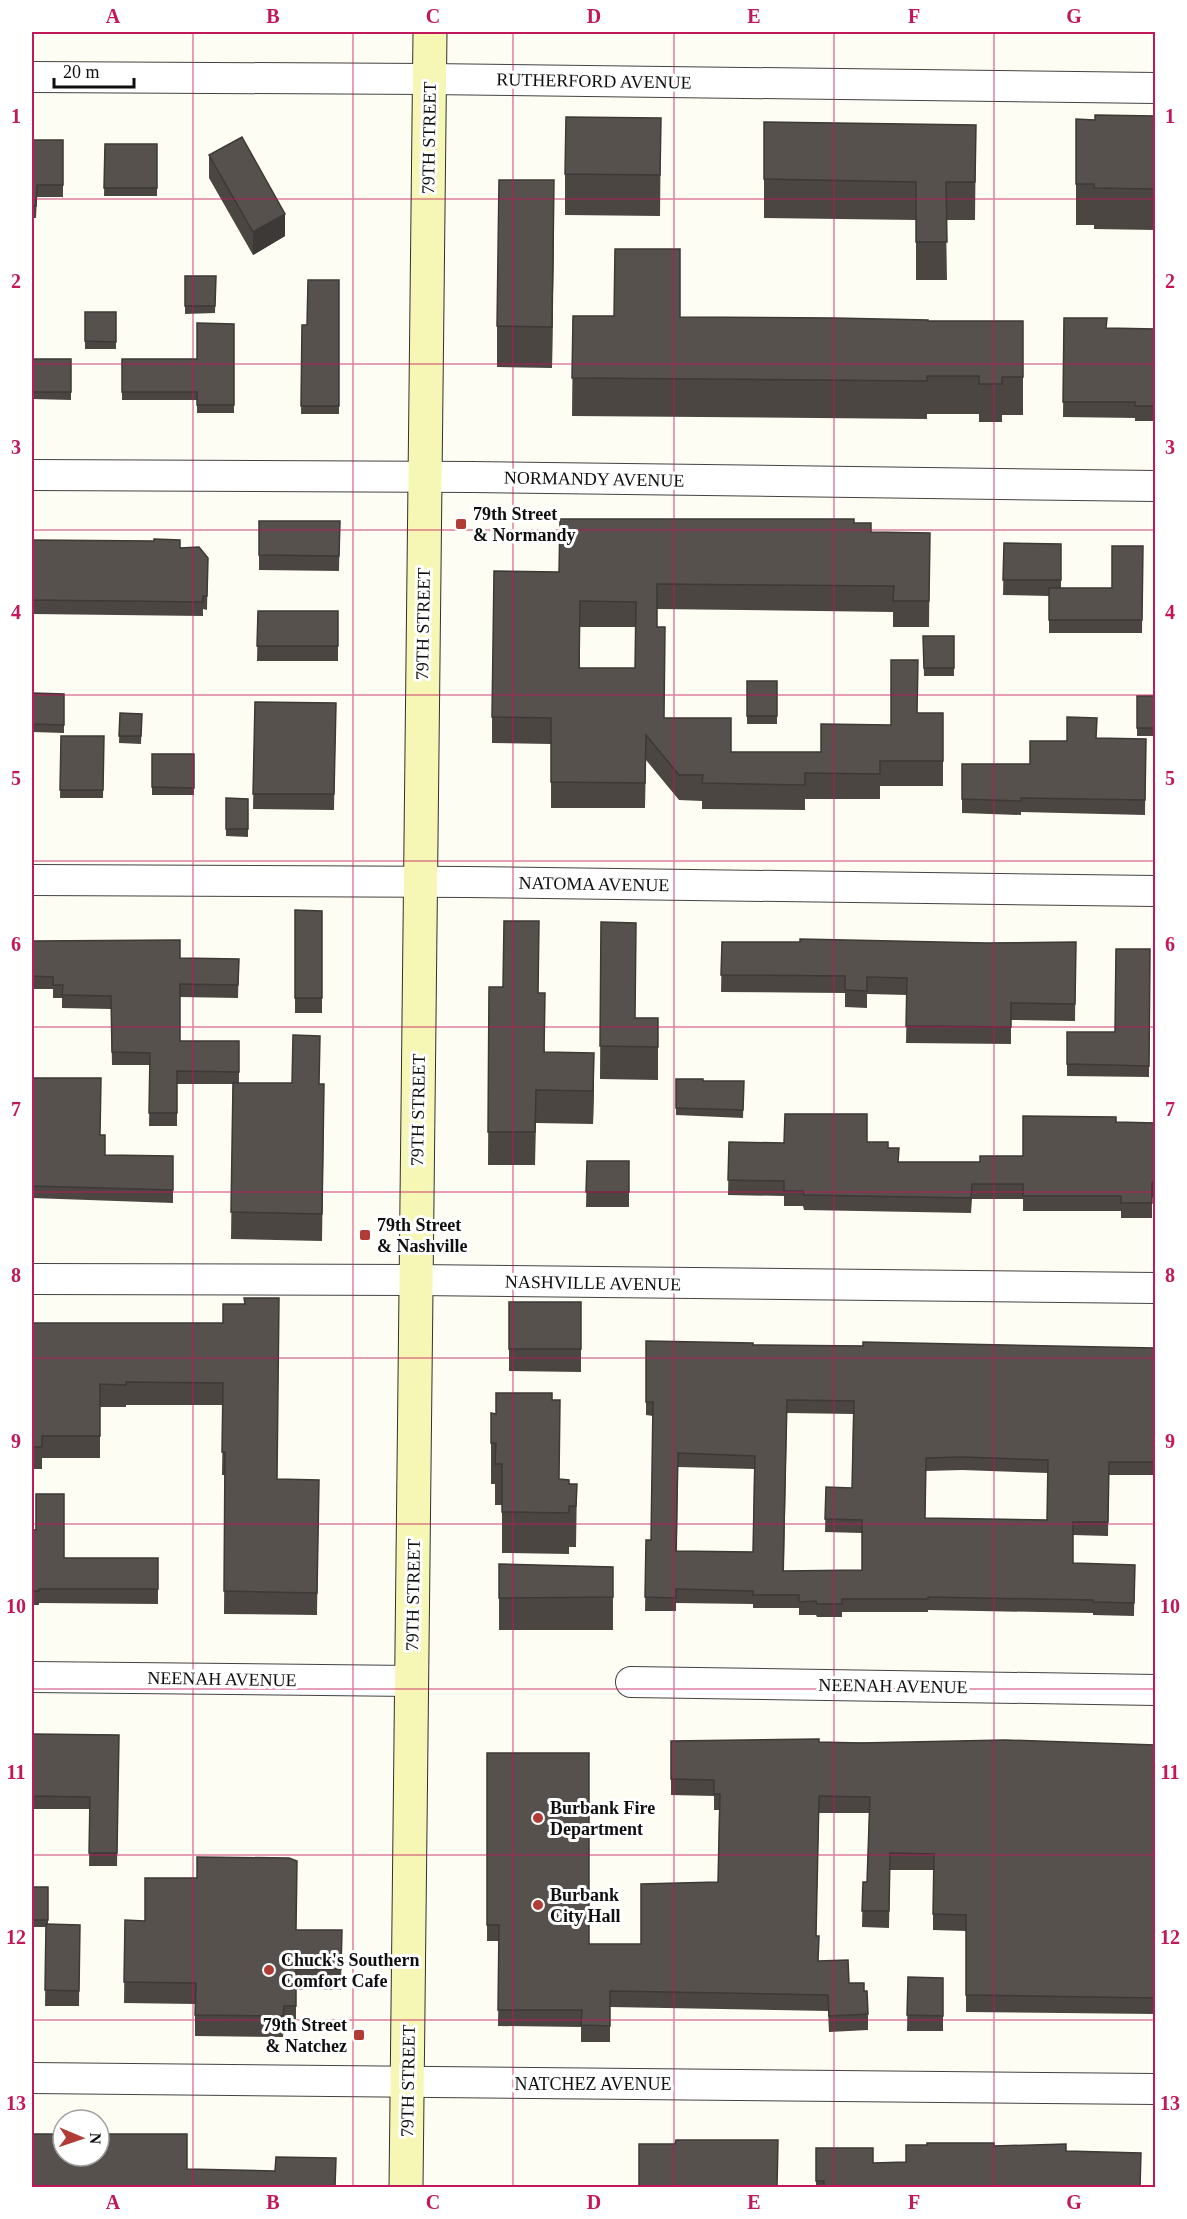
<svg xmlns="http://www.w3.org/2000/svg" width="1187" height="2219" font-family="Georgia,serif">
	<style>
		.lines { fill: none; stroke-linecap: round; stroke-linejoin: round }
		.street-casing { stroke: #424242; stroke-width: 32 }
		.secondary-casing { stroke: #313131; stroke-width: 35 }
		.street { stroke: #fff; stroke-width: 30 }
		.secondary { stroke: #f6f6b5; stroke-width: 33 }
		.wall { fill: #4b4642; fill-rule: evenodd }
		.shaded-wall { fill: #3d3936 }
		.building { fill: #57514d; stroke: #3d3936; stroke-width: 1.5; fill-rule: evenodd }
		.grid { fill: none; stroke: #c2185b; stroke-width: 1.5; stroke-opacity: 0.55 }
		.poi-dot { fill: #b13c36; stroke: #fff; stroke-width: 2 }
		.labels { text-anchor: middle; stroke-width: 6; stroke-linejoin: round; paint-order: stroke }
		.street-label { font-size: 18px; fill: #0f0f0f; stroke: #fff }
		.poi-label { font-size: 18px; font-weight: bold; fill: #0f0f0f; stroke: #fff; text-anchor: start }
		.neatline { fill: none; stroke: #c2185b; stroke-width: 2 }
		.grid-label { font-size: 20px; text-anchor: middle; font-weight: bold; fill: #c2185b }
	</style>
	<rect width="100%" height="100%" fill="#fefdf3"/>
	<g class="lines">
		<g class="street-casing">
			<path id="street" d="M32,77L429,79L1156,88
				M32,475L472,477L1156,486
				M32,880L467,882L1156,891
				M32,1279L416,1280L1156,1288
				M32,1677L412,1681
				M631,1682L1156,1690
				M32,2078L1156,2089"/>
		</g>
		<g class="secondary-casing">
			<path id="secondary" d="M406,2188L430,32"/>
		</g>
		<use href="#street" class="street"/>
		<use href="#secondary" class="secondary"/>
	</g>
	<path class="wall" d="M1155,116V230L1094,229V225H1076V119L1095,120Z
		M661,118L660,216L565,215V174Z
		M764,122L976,125L975,220H946L947,280H916V220L764,218Z
		M32,140H63V197H37L36,218H32Z
		M105,144H157V196H104Z
		M209,155L285,236L253,255L209,178Z
		M554,221L552,368L497,367V326Z
		M185,276H216L215,313L185,314Z
		M339,280V414H301L302,325H307Z
		M85,312H116V349H85Z
		M573,316L928,321H1023V415H1002V422H979V414H927V419L572,416Z
		M1064,318L1106,328L1155,329V421H1135V418L1063,417Z
		M234,324V413H197V400H122V359H197Z
		M32,359H71V400L32,399Z
		M259,521H340L339,571L259,570Z
		M854,523L871,532L930,533L929,627H893V612L657,609V627L664,718L731,752H821L891,725L917,713H943V786H880V799H805V810L702,809V801L679,800L646,760L645,808H551V744L492,743V717L559,572ZM580,627H636L635,668H580Z
		M32,540L180,548L208,558L207,610L203,609V616L32,614Z
		M1004,543L1061,544V588H1112L1143,546L1142,633H1049V596L1003,595Z
		M258,611H338V661H257Z
		M923,636H954V676H924Z
		M747,681H777V724H747Z
		M32,693L64,694V733L32,732Z
		M1137,696H1155V736H1137Z
		M255,702L336,703L334,810L253,809Z
		M120,713L142,714L141,744L119,743Z
		M61,736H104L103,798H60Z
		M1096,738L1146,739L1145,815L1021,812V815L962,813V764H1030L1067,741Z
		M152,754H194V795H152Z
		M226,798L248,799V837L226,836Z
		M295,910L322,911V1013H295Z
		M539,921L538,993L545,1052L594,1086L593,1124L536,1123L535,1165H488L489,987H503Z
		M601,922L635,1018H658V1080L600,1079Z
		M32,941L180,958L239,959L238,998L180,997V1041H239V1083L320,1084L324,1111L322,1241L231,1239L233,1084H177V1126H149L150,1065H112L111,1009L62,1008V998H53V989H32Z
		M722,942L986,943L1076,942L1075,1021L1011,1020V1044L906,1043L907,995L867,994V1008L845,1007V993L721,992Z
		M1150,949L1149,1077L1067,1076V1032H1115Z
		M32,1078L100,1135L105,1155L173,1156V1203L32,1198Z
		M676,1079L703,1081H744L743,1118L676,1115Z
		M1116,1122L1152,1198V1218H1121V1211H1023V1199H972L971,1213L804,1210L803,1206H784V1196L728,1195L729,1142L784,1143L867,1142L888,1148L899,1162H980L1023,1156Z
		M587,1161H629V1207H586Z
		M509,1302H581V1372L509,1371Z
		M223,1323L277,1479L319,1480L317,1615L224,1614L225,1475H222L223,1405H126V1407H100V1458H42V1469H32V1329Z
		M646,1341L753,1345L1155,1348V1475H1109L1108,1536L1073,1535V1563L1135,1565L1134,1616L1093,1615V1613L928,1610V1612H842V1617H817L816,1615H799V1608H753V1604L676,1603V1611H645L646,1540H651L653,1416L646,1415ZM787,1413L853,1414L852,1488L826,1487L825,1532L862,1533V1570L784,1571ZM678,1467L754,1469L753,1552L677,1551ZM962,1470L1048,1473L1047,1520L925,1518L926,1471Z
		M552,1400L559,1479L569,1484H577L576,1547H569V1554L502,1553V1505H495V1484H491V1443L496,1414Z
		M32,1530L64,1558H158V1604L39,1603V1605H32Z
		M499,1564L613,1567V1630H499Z
		M32,1734L119,1735L117,1866H89L90,1809H32Z
		M671,1741L1155,1745V2014L966,2012V1931L933,1930V1870H890L889,1928L862,1927L863,1882H867L869,1813H819L816,1936L818,1961L849,1983L864,1991L868,2014V2030L829,2032L828,2011L610,2007V2042H581V2027L498,2026L499,1941H487V1753L589,1944H641L718,1882L719,1810H714V1796L671,1795Z
		M32,1887H48V1924L80,1925L79,2006H45L46,1927H32Z
		M125,1920L297,1930H342L341,1990H296V2027H284L283,2037L195,2036V2004L124,2003Z
		M908,1977L943,1978V2031H907Z
		M994,2146L1066,2151L1141,2187H816V2148L873,2163L906,2162Z"/>
	<path class="shaded-wall" d="M554,180V221L552,368V327Z
		M285,214V236L253,255V232Z
		M594,1053V1086L593,1124V1091Z
		M1155,1179V1194L1152,1198V1218V1183Z"/>
	<path class="building" d="M1095,115L1155,116V189L1094,188V184H1076V119L1095,120Z
		M566,117L661,118L660,175L565,174Z
		M764,122L976,125L975,182H946L947,242H916V182L764,179Z
		M242,137L285,214L253,232L209,155Z
		M32,140H63V185H37L36,206H32Z
		M105,144H157V188H104Z
		M499,180H554L552,327L497,326Z
		M615,249H680V317L834,318L928,320V321H1023V377H1002V384H979V376H927V381L572,378L573,316H614Z
		M185,276H216L215,306H185Z
		M308,280H339V406H301L302,325H307Z
		M85,312H116V342L85,341Z
		M1064,318H1107L1106,328L1155,329V406H1135V402H1063Z
		M197,323L234,324V405H197V392H122V359H197Z
		M32,359H71V392H32Z
		M560,519H854V523H871V532L930,533L929,601H893L894,586L657,584V627H665L664,718H731V752H821V724L891,725V660H918L917,713H943V761H880V774L805,773V785L702,783L703,775H679L646,735L645,783L551,782V718L492,717L494,571L559,572ZM580,601L636,602L635,668H579Z
		M259,521H340L339,556L259,555Z
		M154,539L180,540V548L199,547L208,558L207,596H203V602L32,600V540L154,541Z
		M1004,543L1061,544V580H1003Z
		M1112,546H1143L1142,620H1049V588H1112Z
		M258,611H338V646H257Z
		M923,636H954V668H924Z
		M747,681H777V716H747Z
		M32,693L64,694V725L32,724Z
		M1137,696H1155V728H1137Z
		M255,702L336,703L334,794H253Z
		M120,713L142,714L141,736H119Z
		M1067,717L1097,718L1096,738L1146,739L1145,800L1021,798V801L962,799V764H1030V741H1067Z
		M61,736H104L103,790H60Z
		M152,754H194V788L152,787Z
		M226,798L248,799V829H226Z
		M295,910L322,911V998H295Z
		M504,921H539L538,993H545L544,1052L594,1053L593,1091L536,1090L535,1132H488L489,987H503Z
		M601,922L636,923L635,1018H658V1047L600,1046Z
		M800,939L986,943L1076,942L1075,1004L1011,1003V1027L906,1026L907,978L867,977V991L845,990V976L721,975L722,942H800Z
		M180,940V958L239,959L238,985L180,984V1041H239V1072L177,1071V1113H149L150,1053L112,1052L111,996L62,995L63,985H53V977L32,976V941Z
		M1116,949H1150L1149,1066L1067,1064V1032H1115Z
		M293,1035L320,1036L319,1084H324L322,1214L231,1212L233,1083H292Z
		M32,1078H101L100,1135H105V1155L173,1156V1190L32,1186Z
		M676,1079H703V1081H744L743,1110L676,1108Z
		M785,1114H867V1142H888V1148H899L898,1162H980V1156H1023V1116L1116,1117V1122L1155,1123V1179L1152,1183V1203H1121V1196H1023V1184H972L971,1198L804,1195L803,1191H784V1181L728,1180L729,1142L784,1143Z
		M587,1161H629V1192H586Z
		M244,1298H279L277,1479L319,1480L317,1593L224,1591L225,1452H222L223,1383L126,1382V1385L100,1384V1436H42V1447H32V1329H33V1323H223V1304H245Z
		M509,1302H581V1349H509Z
		M646,1341L753,1343V1345L863,1346V1342L1155,1348V1462H1109L1108,1522H1073V1563L1135,1565L1134,1603L1093,1602V1600L928,1597V1599H842V1604H817L816,1601L799,1602V1595H753V1591L676,1589V1598L645,1597L646,1540H651L653,1402H646ZM787,1400L854,1401L852,1488L826,1487L825,1519L862,1520V1570L783,1571ZM678,1453L755,1456L753,1552L676,1551ZM962,1457L1048,1460L1047,1520L925,1518L926,1458Z
		M496,1393H552V1400H560L559,1479L569,1480V1484H577L576,1506H569V1513L502,1512V1464H495L496,1443H491V1413L496,1414Z
		M36,1494H64V1558H158V1589H39V1591H32V1530H36Z
		M499,1564L613,1567V1597L499,1598Z
		M32,1734L119,1735L117,1853H89L90,1797L32,1796Z
		M819,1739V1742L860,1743L1005,1740L1155,1745V1998L966,1995V1915L933,1914L934,1854L890,1853L889,1911H862L863,1882H867L870,1797L819,1796L816,1936H819L818,1961L848,1960L849,1983H864V1991H867L868,2014L829,2016L828,1995L610,1991V2026L581,2025L582,2010H498L499,1925H487V1753H589V1944H641V1884L718,1882L720,1794H714V1780L671,1779V1741Z
		M197,1857L289,1858L297,1861L296,1930H342L341,1969H296V2006H284L283,2016L195,2015L196,1983L124,1982L125,1920L145,1921V1878H197Z
		M32,1887H48V1920H32Z
		M46,1924L80,1925L79,1991L45,1990Z
		M908,1977L943,1978V2016L907,2015Z
		M32,2134H63V2156H99V2134H187V2169L275,2171L276,2157L336,2158L335,2187H32Z
		M676,2140H778L777,2187H639V2144H675Z
		M927,2143H994V2146L1066,2144V2151L1141,2153L1140,2187H824V2181H816V2148H873V2163L906,2162V2145H927Z"/>
	<path class="grid" d="M193,32V2188M353,32V2188M513,32V2188M674,32V2188M834,32V2188M994,32V2188M32,199H1156M32,364H1156M32,530H1156M32,695H1156M32,861H1156M32,1027H1156M32,1192H1156M32,1358H1156M32,1524H1156M32,1689H1156M32,1855H1156M32,2020H1156"/>
	<g class="poi-dot">
		<rect x="455" y="518" width="12" height="12" rx="3"/>
		<rect x="359" y="1229" width="12" height="12" rx="3"/>
		<circle cx="538" cy="1818" r="6"/>
		<circle cx="538" cy="1905" r="6"/>
		<circle cx="269" cy="1970" r="6"/>
		<rect x="353" y="2029" width="12" height="12" rx="3"/>
	</g>
	<g class="labels">
		<g class="street-label">
			<text transform="translate(594 81) rotate(1)" y="6">RUTHERFORD AVENUE</text>
			<text transform="translate(429 138) rotate(-89)" y="6">79TH STREET</text>
			<text transform="translate(594 479) rotate(1)" y="6">NORMANDY AVENUE</text>
			<text transform="translate(423 624) rotate(-89)" y="6">79TH STREET</text>
			<text transform="translate(594 884) rotate(1)" y="6">NATOMA AVENUE</text>
			<text transform="translate(418 1110) rotate(-89)" y="6">79TH STREET</text>
			<text transform="translate(593 1283) rotate(1)" y="6">NASHVILLE AVENUE</text>
			<text transform="translate(413 1595) rotate(-89)" y="6">79TH STREET</text>
			<text transform="translate(222 1679) rotate(1)" y="6">NEENAH AVENUE</text>
			<text transform="translate(893 1686) rotate(1)" y="6">NEENAH AVENUE</text>
			<text transform="translate(408 2081) rotate(-89)" y="6">79TH STREET</text>
			<text x="593" y="2090">NATCHEZ AVENUE</text>
		</g>
		<g class="poi-label">
			<text x="473" y="520">79th Street<tspan x="473" dy="21">&amp; Normandy</tspan></text>
			<text x="377" y="1231">79th Street<tspan x="377" dy="21">&amp; Nashville</tspan></text>
			<text x="550" y="1814">Burbank Fire<tspan x="550" dy="21">Department</tspan></text>
			<text x="550" y="1901">Burbank<tspan x="550" dy="21">City Hall</tspan></text>
			<text x="281" y="1966">Chuck's Southern<tspan x="281" dy="21">Comfort Cafe</tspan></text>
			<text x="347" y="2031" text-anchor="end">79th Street<tspan x="347" dy="21">&amp; Natchez</tspan></text>
		</g>
	</g>
	<rect width="1187" height="2219" fill="none" stroke="#ffffff" stroke-width="66"/>
	<g transform="translate(81 2138) rotate(92)"><circle r="28" fill="#ffffff" stroke="#9f9f9f" stroke-width="1.5"/>
	<path d="M0-4.5L10 22L0 15L-10 22Z" fill="#b13c36"/>
	<text y="-9" font-size="16" font-weight="bold" text-anchor="middle" fill="#0f0f0f">N</text>
	</g>
	<path d="M54 78v9h80v-9" fill="none" stroke="#0f0f0f" stroke-width="3"/>
	<text x="63" y="78" font-size="18" fill="#0f0f0f" stroke="#ffffff" stroke-width="4.5" paint-order="stroke">20 m</text>
	<rect x="33" y="33" width="1121" height="2153" class="neatline"/>
	<g class="grid-label">
		<text x="113" y="23">A</text>
		<text x="273" y="23">B</text>
		<text x="433" y="23">C</text>
		<text x="594" y="23">D</text>
		<text x="754" y="23">E</text>
		<text x="914" y="23">F</text>
		<text x="1074" y="23">G</text>
		<text x="16" y="123">1</text>
		<text x="1170" y="123">1</text>
		<text x="16" y="288">2</text>
		<text x="1170" y="288">2</text>
		<text x="16" y="454">3</text>
		<text x="1170" y="454">3</text>
		<text x="16" y="619">4</text>
		<text x="1170" y="619">4</text>
		<text x="16" y="785">5</text>
		<text x="1170" y="785">5</text>
		<text x="16" y="951">6</text>
		<text x="1170" y="951">6</text>
		<text x="16" y="1116">7</text>
		<text x="1170" y="1116">7</text>
		<text x="16" y="1282">8</text>
		<text x="1170" y="1282">8</text>
		<text x="16" y="1448">9</text>
		<text x="1170" y="1448">9</text>
		<text x="16" y="1613">10</text>
		<text x="1170" y="1613">10</text>
		<text x="16" y="1779">11</text>
		<text x="1170" y="1779">11</text>
		<text x="16" y="1944">12</text>
		<text x="1170" y="1944">12</text>
		<text x="16" y="2110">13</text>
		<text x="1170" y="2110">13</text>
		<text x="113" y="2209">A</text>
		<text x="273" y="2209">B</text>
		<text x="433" y="2209">C</text>
		<text x="594" y="2209">D</text>
		<text x="754" y="2209">E</text>
		<text x="914" y="2209">F</text>
		<text x="1074" y="2209">G</text>
	</g>
</svg>
